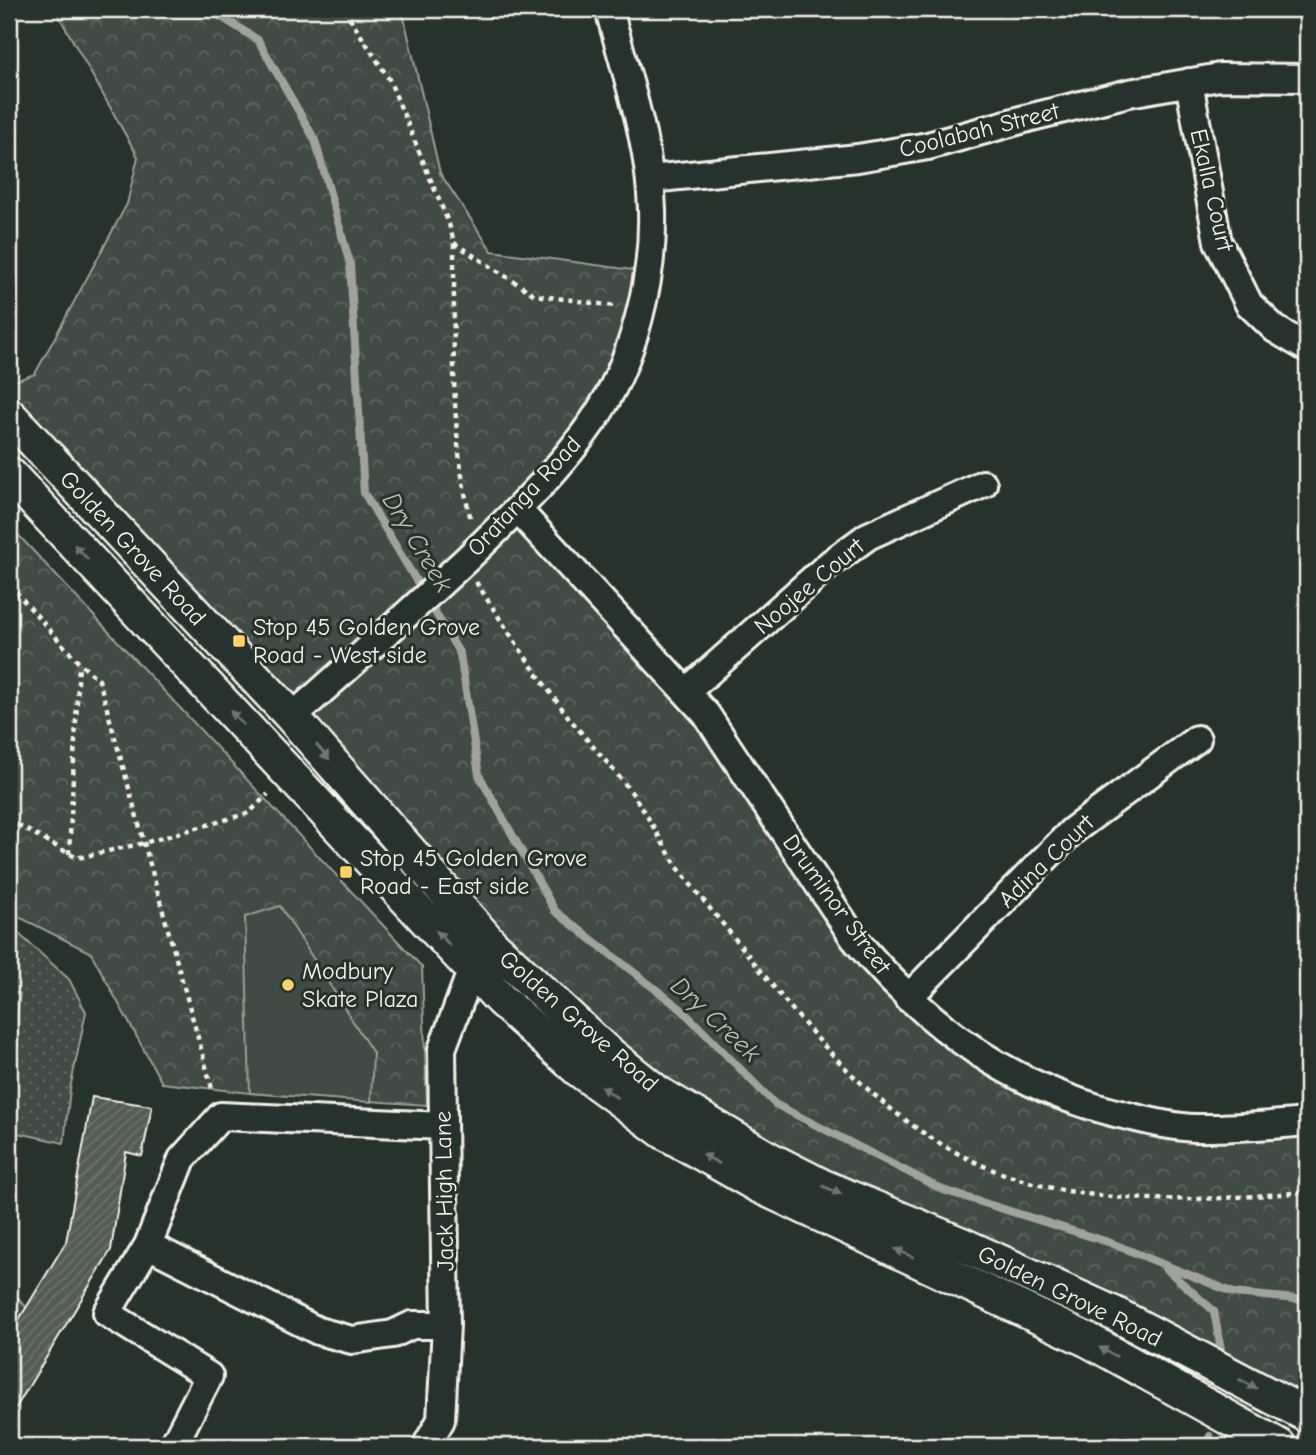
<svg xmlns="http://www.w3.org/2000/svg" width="1316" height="1455" font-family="'Comic Neue',sans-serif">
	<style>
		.grass { fill: url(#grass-dots); stroke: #9a9e96; stroke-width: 2 }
		.forest { fill: url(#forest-crowns); stroke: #9a9e96; stroke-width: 2 }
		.pitch { fill: #414b45; stroke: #9a9e96; stroke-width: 2 }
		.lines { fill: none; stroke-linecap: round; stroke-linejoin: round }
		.stream { stroke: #9fa39b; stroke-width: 8 }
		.building { fill: url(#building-hatch); stroke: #f4f1e8; stroke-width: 2 }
		.minor-casing { stroke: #f4f1e8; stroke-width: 32 }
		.major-casing { stroke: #f4f1e8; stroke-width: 38 }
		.path { stroke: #f4f1e8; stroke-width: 4.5; stroke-dasharray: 5 5; stroke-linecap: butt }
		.minor { stroke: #26332d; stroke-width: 26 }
		.major { stroke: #26332d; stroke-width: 33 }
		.oneway { fill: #6e766e }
		.poi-dot { fill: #ffd166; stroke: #26332d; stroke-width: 2.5 }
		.labels { text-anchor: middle; stroke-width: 6; stroke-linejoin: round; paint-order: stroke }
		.street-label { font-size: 24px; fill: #f4f1e8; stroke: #26332d }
		.poi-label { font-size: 24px; fill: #f4f1e8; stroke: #26332d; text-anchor: start }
		.water-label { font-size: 26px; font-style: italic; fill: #bcbdb5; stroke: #26332d }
	</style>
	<defs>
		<pattern id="grass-dots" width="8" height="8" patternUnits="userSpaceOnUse" patternTransform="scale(1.75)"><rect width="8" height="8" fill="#414b45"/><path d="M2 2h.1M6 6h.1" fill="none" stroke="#5d6560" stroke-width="1.8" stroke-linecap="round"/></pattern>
		<pattern id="forest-crowns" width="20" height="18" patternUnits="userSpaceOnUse" patternTransform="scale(1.75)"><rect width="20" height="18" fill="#414b45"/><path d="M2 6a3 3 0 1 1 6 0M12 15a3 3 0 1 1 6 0" fill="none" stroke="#5d6560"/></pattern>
		<pattern id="building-hatch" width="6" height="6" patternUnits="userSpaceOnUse" patternTransform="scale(1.75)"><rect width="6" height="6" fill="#525c55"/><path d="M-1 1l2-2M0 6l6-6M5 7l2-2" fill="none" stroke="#6c746d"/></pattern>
	</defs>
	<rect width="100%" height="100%" fill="#26332d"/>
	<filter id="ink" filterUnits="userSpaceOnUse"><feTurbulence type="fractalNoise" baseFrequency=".0143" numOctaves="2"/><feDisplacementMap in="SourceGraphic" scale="14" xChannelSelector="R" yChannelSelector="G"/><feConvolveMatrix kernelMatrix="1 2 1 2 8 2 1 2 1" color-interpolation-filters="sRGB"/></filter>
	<g filter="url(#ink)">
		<path class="grass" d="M9,925L69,979L86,1012L70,1089L64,1143L9,1131V1070L20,994L9,992Z
			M9,1287L27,1308L9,1336Z"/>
		<path class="forest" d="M55,9H402L440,173L492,251L648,272L616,379L518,509L706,714L915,1005L1106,1111L1307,1122V1415L822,1186L602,1048L9,415V383L35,374L127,204L138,157Z
			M9,525L422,967L427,1105L250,1093L162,1083L91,953L9,912Z"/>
		<path class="pitch" d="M280,906L373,1053L371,1102L250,1093L245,917Z"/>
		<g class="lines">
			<path class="stream" d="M209,9L258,40L315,140L350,264L364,493L460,654L479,775L555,911L681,1009L775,1104L943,1190L1111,1243L1234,1293L1307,1300
				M1165,1268L1214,1311L1223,1361
				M1205,1446L1210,1436"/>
		</g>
		<path class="building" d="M92,1097L152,1106L142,1156L126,1152L111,1250L14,1411L9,1408V1336L66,1242Z"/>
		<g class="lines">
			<g class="minor-casing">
				<path id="minor" d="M1189,82L1218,242L1249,304L1275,329L1307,348
					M650,179L858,158L928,146L1028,118L1129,93L1220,77L1307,78
					M518,510L706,714L854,938C929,1029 1015,1091 1132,1117C1152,1122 1174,1127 1195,1128C1232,1129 1270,1125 1307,1122
					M686,692L831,563L868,536L983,484
					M292,717C352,664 411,611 469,557C513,514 558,472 593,421C633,364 654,279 652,210C650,141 626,75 609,9
					M908,998L1072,831L1197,739
					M148,1245L318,1331L352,1340L393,1334L412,1325H446
					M173,1446L209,1376L107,1313L148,1245L182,1159L221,1116L443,1126
					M426,1446L441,1420L446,1325L442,1049L472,969L482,956"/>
			</g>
			<g class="major-casing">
				<path id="major" d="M9,415L292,717L491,944L602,1048L658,1093L771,1160L822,1186L963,1245L1115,1314L1307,1415
					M9,474L501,1000L579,1070L664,1132L757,1185L1088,1340L1279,1446"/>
			</g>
			<path class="path" d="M344,9L389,79L449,224L454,242C455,334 448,430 471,520
				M454,243L535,295L615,306
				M476,582C503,624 531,667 561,707C583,737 609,763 632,793C649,817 662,844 679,869C701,899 726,927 749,956C819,1045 894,1134 1004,1174C1100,1209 1207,1200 1307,1192
				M9,584L79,663L99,680L213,1092
				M9,820L77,858L144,843L249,813L268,794
				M69,854L79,664"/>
			<use href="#minor" class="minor"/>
			<use href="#major" class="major"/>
		</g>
		<defs><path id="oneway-solid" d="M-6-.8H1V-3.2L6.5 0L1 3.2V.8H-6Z" transform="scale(1.75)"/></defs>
		<g class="oneway">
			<use href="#oneway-solid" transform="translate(81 552) rotate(-133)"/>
			<use href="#oneway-solid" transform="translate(237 718) rotate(-133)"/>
			<use href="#oneway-solid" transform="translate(323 752) rotate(49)"/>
			<use href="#oneway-solid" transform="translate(443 938) rotate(-133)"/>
			<use href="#oneway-solid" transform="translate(609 1092) rotate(-144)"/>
			<use href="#oneway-solid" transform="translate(711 1159) rotate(-151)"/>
			<use href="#oneway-solid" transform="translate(832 1190) rotate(23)"/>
			<use href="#oneway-solid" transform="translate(904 1253) rotate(-155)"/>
			<use href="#oneway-solid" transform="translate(1108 1352) rotate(-151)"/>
			<use href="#oneway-solid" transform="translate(1248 1384) rotate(28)"/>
		</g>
	</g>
	<g class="poi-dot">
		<rect x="232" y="634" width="14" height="14" rx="3.5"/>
		<rect x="339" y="865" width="14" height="14" rx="3.5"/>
		<circle cx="288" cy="985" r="7"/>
	</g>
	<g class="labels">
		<g class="street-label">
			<text transform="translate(979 130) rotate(-14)" y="8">Coolabah Street</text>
			<text transform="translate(1212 190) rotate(77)" y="8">Ekalla Court</text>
			<text transform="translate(524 496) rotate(-47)" y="8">Oratanga Road</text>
			<text transform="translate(133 548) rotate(47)" y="8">Golden Grove Road</text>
			<text transform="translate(809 586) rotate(-40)" y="8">Noojee Court</text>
			<text transform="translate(1046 861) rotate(-44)" y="8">Adina Court</text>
			<text transform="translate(837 904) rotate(54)" y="8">Druminor Street</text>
			<text transform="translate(579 1021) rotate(41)" y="8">Golden Grove Road</text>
			<text transform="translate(444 1191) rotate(-91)" y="8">Jack High Lane</text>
			<text transform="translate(1070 1296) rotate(26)" y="8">Golden Grove Road</text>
		</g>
		<g class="poi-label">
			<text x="253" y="635">Stop 45 Golden Grove<tspan x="253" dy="28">Road - West side</tspan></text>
			<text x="360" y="866">Stop 45 Golden Grove<tspan x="360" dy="28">Road - East side</tspan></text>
			<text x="302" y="979">Modbury<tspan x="302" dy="28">Skate Plaza</tspan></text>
		</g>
		<g class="water-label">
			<text transform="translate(418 542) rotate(59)" y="9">Dry Creek</text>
			<text transform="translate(716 1019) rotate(43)" y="9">Dry Creek</text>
		</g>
	</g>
	<rect width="1316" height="1455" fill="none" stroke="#26332d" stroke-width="35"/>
	<rect x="18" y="18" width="1281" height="1420" fill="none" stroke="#f4f1e8" stroke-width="2.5" filter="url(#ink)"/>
</svg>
